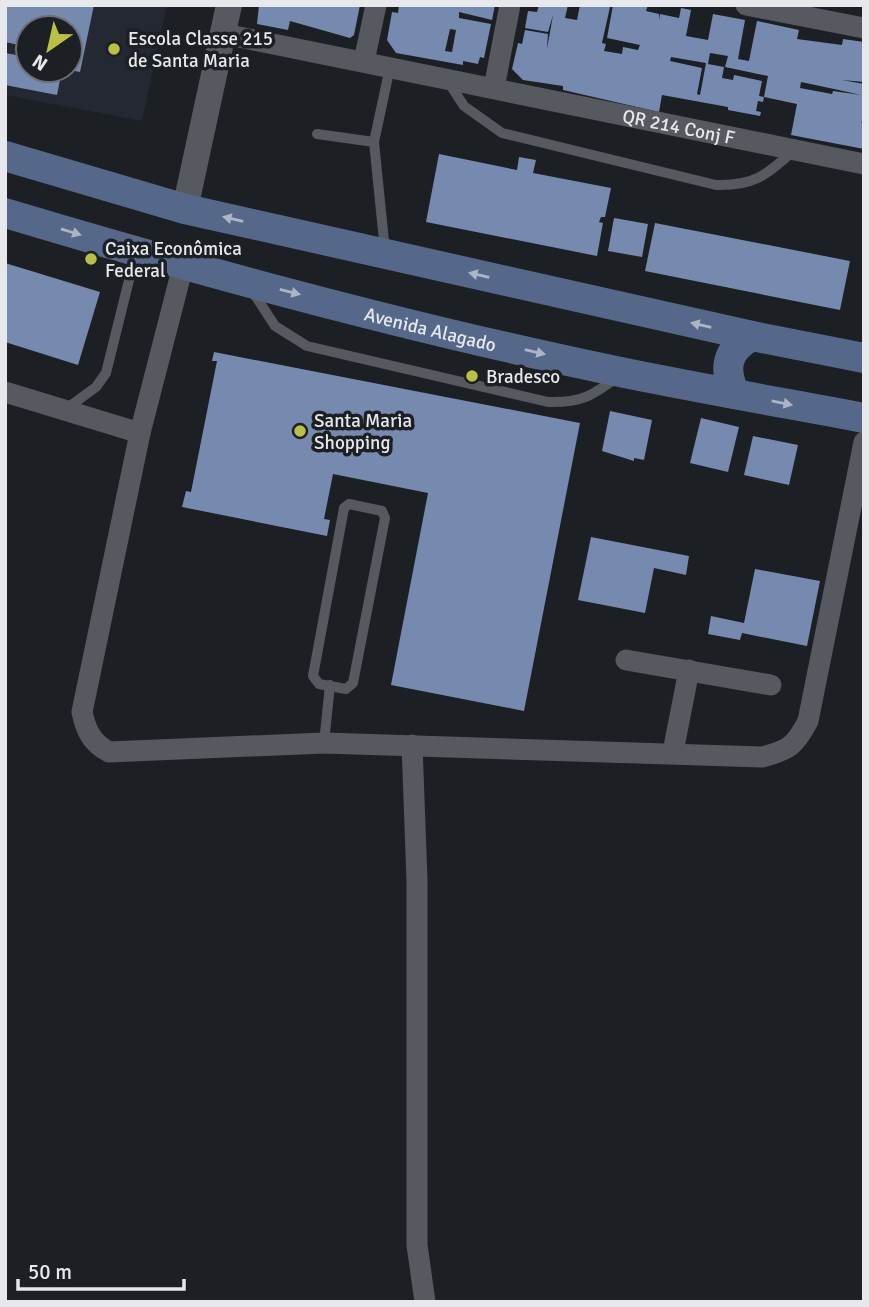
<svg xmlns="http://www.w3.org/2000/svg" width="869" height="1307" font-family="Signika,sans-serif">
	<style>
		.built { fill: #232832; fill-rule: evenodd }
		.building { fill: #768ab0; fill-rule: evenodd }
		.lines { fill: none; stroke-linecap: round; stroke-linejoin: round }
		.service { stroke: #56595f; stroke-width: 10 }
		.minor { stroke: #56595f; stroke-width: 21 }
		.tertiary { stroke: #56595f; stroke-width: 26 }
		.secondary { stroke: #56688a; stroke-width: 30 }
		.oneway { fill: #adb5c5 }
		.poi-dot { fill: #b9c046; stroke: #1c1f23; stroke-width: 2.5 }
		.labels { text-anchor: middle; stroke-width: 7; stroke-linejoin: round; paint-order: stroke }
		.poi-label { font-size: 19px; fill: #e7e8ec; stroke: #1c1f23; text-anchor: start }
		.street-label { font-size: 19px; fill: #e7e8ec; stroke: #1c1f23 }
	</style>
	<rect width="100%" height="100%" fill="#1c1f23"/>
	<path class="built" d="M5,5H167L142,121L5,95ZM28,28H70V70H28Z"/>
	<path class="building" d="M5,5H94L80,72L70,70V28H28V47L5,42Z
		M259,5H360L354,35L350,38L290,21L288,30L257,24Z
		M399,5H495L492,20L459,12V18L491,24L484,58L480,57L478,64L463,61V65L396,53L387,40L392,12L398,13ZM450,29L456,30L452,52L445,51Z
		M539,5H568L565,18L577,20L580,5L610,7L602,43L606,44L604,51L622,54L623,47L638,50L640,45L607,38L613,5H648L646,11L659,14V20L660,14L679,18L681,8L691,10L686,36L708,40L713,14L745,20L738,59L749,61L757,21L799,30L797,39L842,45L843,39L864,42V82L842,80L864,84V119L861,123H864V149L791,135L797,104L764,97L768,76L725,67L728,56L710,53L708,64L724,67L722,78L733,80L734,75L762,81L759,96L764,97L763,102L758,101L756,111L761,112L760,116L728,110V107L662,95L659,112L563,90V86L523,80L512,69L518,43L522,44L525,30L548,34L547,49L553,15L548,32L525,28L528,11L537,12ZM671,57L706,63L700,95L697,94L702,68L670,61ZM801,82L834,89L861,95L833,91L832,94L800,88Z
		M5,53L28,57V70H62L57,95L5,85Z
		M439,154L517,170L519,157L536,160L533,173L611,188L605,217H601L599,222L603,223L597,256L426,222Z
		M614,218L648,224L642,257L608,251Z
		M655,223L850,261L840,310L645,271Z
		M5,263L100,292L78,365L5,342Z
		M214,352L580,423L524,711L391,685L428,493L333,474L324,519L330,520L327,536L182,507L186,491L191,492L217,361H212Z
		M610,411L652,420L644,460L634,458V461L602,451Z
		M701,418L739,427L728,472L690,463Z
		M753,436L798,445L789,485L744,475Z
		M591,537L689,556L686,575L654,568L645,613L578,600Z
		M755,569L820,581L807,646L742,633L740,640L708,634L711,616L744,623Z"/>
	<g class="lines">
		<path class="service" d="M447,80L464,106L502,133L716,185C753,186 766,176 793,151
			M317,134L374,142L390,67
			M374,142L385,251
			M251,289L275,326L307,346L548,402C581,403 592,396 619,376
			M66,409L96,387L106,373L136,252
			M349,504L382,511L385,518L353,683L346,689L319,684L313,676L344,508Z
			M324,743L330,685"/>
		<g class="minor">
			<path d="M746,5L864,28"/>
			<path id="s1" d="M224,34L864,164"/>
			<path d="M364,61L376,5"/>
			<path d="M494,88L510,5"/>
			<path d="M5,392L140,433L82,712C86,731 92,743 109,752L324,743L762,757C789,750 795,746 808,721L864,442"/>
			<path d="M140,433L183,266"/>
			<path d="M626,660L771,685"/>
			<path d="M412,745L417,880V1245L425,1302"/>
			<path d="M673,752L689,670"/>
		</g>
		<path class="tertiary" d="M185,209L229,5"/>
		<g class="secondary">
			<path d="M5,156L185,209L752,336L864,358"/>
			<path id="s2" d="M5,213C209,274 416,330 625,373C704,389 784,403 864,418"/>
			<path d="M735,394C723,369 726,350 752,336"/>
		</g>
	</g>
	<defs><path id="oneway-solid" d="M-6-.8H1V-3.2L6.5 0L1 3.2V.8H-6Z" transform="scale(1.75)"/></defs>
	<g class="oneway">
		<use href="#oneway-solid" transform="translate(233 219) rotate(-167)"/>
		<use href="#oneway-solid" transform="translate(71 232) rotate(17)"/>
		<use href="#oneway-solid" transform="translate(479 275) rotate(-167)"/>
		<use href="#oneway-solid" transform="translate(290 292) rotate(14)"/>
		<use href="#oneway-solid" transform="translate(701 325) rotate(-167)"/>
		<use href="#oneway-solid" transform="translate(535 352) rotate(13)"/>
		<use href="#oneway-solid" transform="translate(782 403) rotate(11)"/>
	</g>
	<g class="poi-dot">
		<circle cx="114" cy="49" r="7"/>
		<circle cx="91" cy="259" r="7"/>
		<circle cx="472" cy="376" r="7"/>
		<circle cx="300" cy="431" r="7"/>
	</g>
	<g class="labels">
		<g class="poi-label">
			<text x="128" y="45">Escola Classe 215<tspan x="128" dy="22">de Santa Maria</tspan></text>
			<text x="105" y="255">Caixa Econômica<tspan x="105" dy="22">Federal</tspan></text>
			<text x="486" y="383">Bradesco</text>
			<text x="314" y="427">Santa Maria<tspan x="314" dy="22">Shopping</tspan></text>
		</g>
		<g class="street-label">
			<text dy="7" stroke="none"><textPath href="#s1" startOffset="464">QR 214 Conj F</textPath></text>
			<text dy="7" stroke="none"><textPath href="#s2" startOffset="441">Avenida Alagado</textPath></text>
		</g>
	</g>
	<rect width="869" height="1307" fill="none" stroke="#e7e8ec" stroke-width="14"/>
	<g transform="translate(49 49) rotate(214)"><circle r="33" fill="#1c1f23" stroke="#6d6f73" stroke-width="2"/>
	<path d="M0-5L12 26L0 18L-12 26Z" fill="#b9c046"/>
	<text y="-10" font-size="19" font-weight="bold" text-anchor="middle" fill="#e7e8ec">N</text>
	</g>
	<path d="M18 1279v10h166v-10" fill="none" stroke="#e7e8ec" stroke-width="3.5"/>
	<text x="28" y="1279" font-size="21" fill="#e7e8ec" stroke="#1c1f23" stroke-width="5" paint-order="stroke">50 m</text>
</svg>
